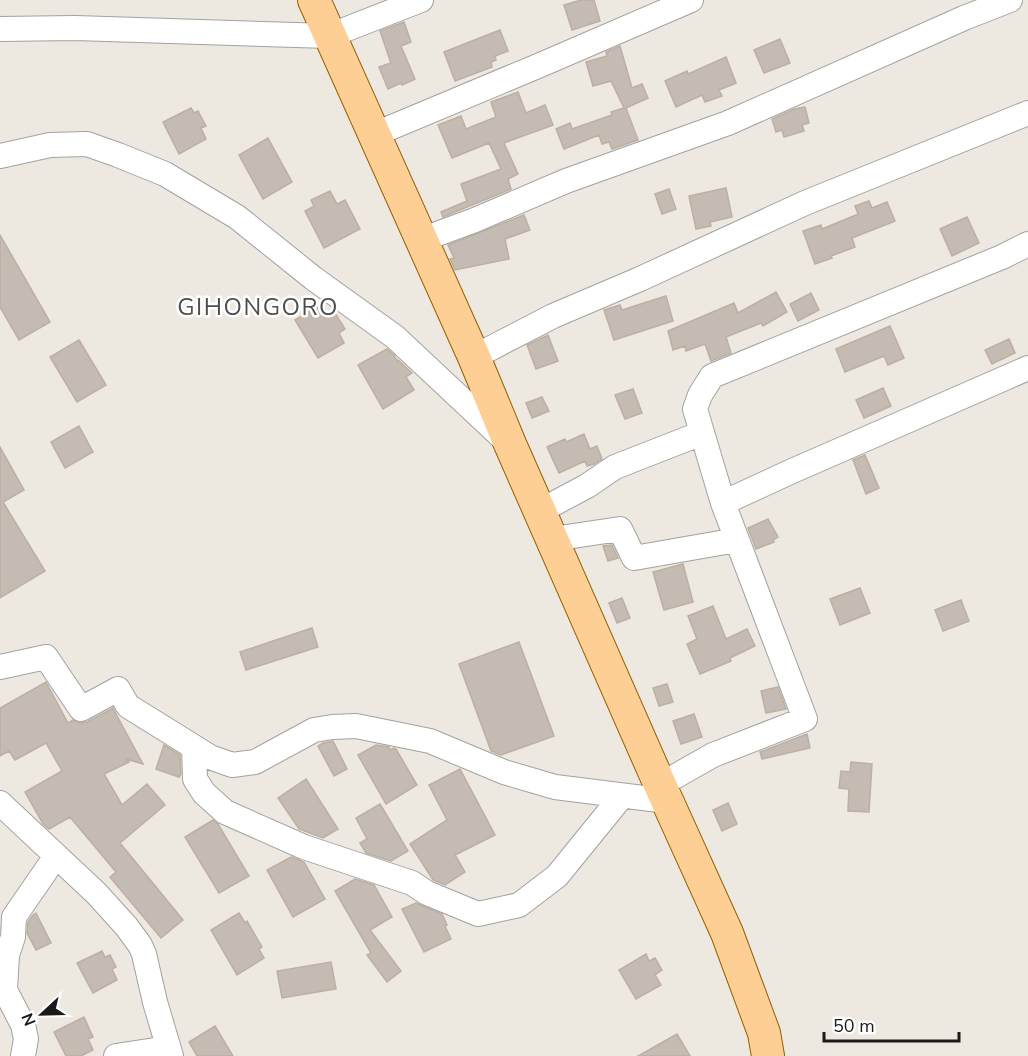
<svg xmlns="http://www.w3.org/2000/svg" width="1028" height="1056" font-family="'Nunito Sans',sans-serif">
	<style>
		.building { fill: #c4bbb3; stroke: #bfaea2; stroke-width: 1.5 }
		.lines { fill: none; stroke-linecap: round; stroke-linejoin: round }
		.minor-casing { stroke: #a2a2a2; stroke-width: 26 }
		.major-casing { stroke: #926000; stroke-width: 34 }
		.minor { stroke: #fff; stroke-width: 24 }
		.major { stroke: #fdcf95; stroke-width: 32 }
		.labels { text-anchor: middle; stroke-width: 5; stroke-linejoin: round; paint-order: stroke }
		.quarter-label { font-size: 24px; letter-spacing: 1.5px; fill: #4e4e4e; stroke: #fff }
	</style>
	<rect width="100%" height="100%" fill="#ede8e0"/>
	<path class="building" d="M581,0H594L600,21L572,30L564,5Z
		M404,22L411,42L401,46L415,79L402,85L401,83L388,89L379,67L391,63L380,31Z
		M500,30L508,51L495,56L496,60L491,62L492,67L455,81L444,52Z
		M780,39L790,63L764,73L754,50Z
		M620,46L632,88L642,84L648,98L626,108L638,140L612,149L609,142L602,144L599,135L564,149L556,129L570,123L572,129L612,115L611,112L624,108L611,81L593,86L586,62L607,56L606,52Z
		M726,57L736,83L719,90L722,96L705,102L702,95L676,107L665,81L687,71L688,74Z
		M518,92L526,113L545,105L553,125L504,143L518,174L508,179L511,189L443,217L441,212L467,201L461,184L501,169L489,143L452,158L438,125L461,116L466,129L496,117L491,102Z
		M805,107L809,123L802,125L804,131L784,137L782,130L776,132L772,119L794,109Z
		M191,108L194,113L198,111L206,126L201,128L206,139L179,154L163,122Z
		M268,138L292,182L263,199L239,155Z
		M726,188L732,217L710,222L711,226L696,229L689,196Z
		M669,189L676,209L662,214L655,194Z
		M330,191L337,204L345,200L360,229L324,248L305,211L314,206L311,200Z
		M869,201L872,208L887,202L895,221L852,238L855,247L831,256L832,258L815,264L803,231L821,225L822,229L856,215L858,214L855,206Z
		M524,215L530,230L505,239L509,259L455,270L450,259L454,258L448,245Z
		M967,217L979,243L952,256L940,229Z
		M0,235L50,322L19,340L0,307Z
		M776,292L787,312L763,326L761,323L726,337L731,353L711,361L705,344L686,351L685,346L673,350L668,331L734,303L738,313Z
		M811,293L819,310L798,321L790,304Z
		M666,296L673,321L614,340L604,310L620,305L622,310Z
		M322,304L329,317L335,313L345,329L339,333L344,343L318,358L295,320Z
		M890,326L904,358L888,365L884,356L845,372L836,349Z
		M548,335L558,361L536,369L527,345Z
		M1009,339L1015,353L992,364L985,350Z
		M79,340L106,385L77,402L50,357Z
		M387,349L394,355L397,361L398,360L411,372L412,373L406,377L414,390L383,409L358,365Z
		M883,388L891,406L864,418L856,400Z
		M633,389L642,413L625,419L615,395Z
		M542,397L549,411L532,418L526,403Z
		M79,426L93,452L65,468L51,442Z
		M584,434L590,449L597,446L602,459L594,464L587,466L585,461L559,473L547,447L565,439L566,442Z
		M0,447L24,490L3,502L45,571L0,598Z
		M865,455L879,488L866,494L853,460Z
		M768,519L778,537L773,540L774,542L756,549L748,528Z
		M612,545L618,558L608,561L603,546Z
		M683,564L693,602L664,610L653,572Z
		M860,588L870,613L840,625L830,599Z
		M622,598L630,618L617,623L609,603Z
		M961,600L969,621L943,631L935,610Z
		M713,606L726,639L747,629L755,646L730,658L731,661L700,674L687,644L697,639L688,616Z
		M312,628L318,647L246,670L240,652Z
		M519,642L554,736L501,755L491,751L459,664Z
		M46,682L68,723L73,720L81,723L87,722L113,708L116,714L143,764L126,759L129,762L104,774L122,805L147,784L165,805L120,843L183,920L161,938L110,877L116,872L70,817L49,829L43,824L25,792L62,771L46,743L15,760L9,751L0,756V708Z
		M667,684L673,702L659,706L653,688Z
		M778,687L786,709L766,713L761,691Z
		M694,714L702,737L681,744L673,721Z
		M807,734L810,748L762,759L760,752Z
		M333,741L347,769L334,776L318,746L323,743Z
		M164,745L180,755L181,774L179,777L156,769Z
		M376,745L389,747L390,750L394,748L396,749L417,785L386,804L358,755Z
		M851,762L872,764L869,812L848,811L849,789L839,788L841,771L850,772Z
		M460,769L495,835L455,855L465,872L445,885L433,880L410,844L447,820L429,785Z
		M306,779L338,829L323,838L299,829L278,798Z
		M728,803L737,824L722,831L713,810Z
		M380,804L408,851L391,861L366,853L360,843L367,839L356,818Z
		M213,820L218,824L249,876L219,893L185,837Z
		M291,857L304,862L325,899L293,917L267,870Z
		M355,879L374,885L392,917L370,930L401,971L387,982L367,955L371,953L335,891Z
		M416,903L442,914L447,925L445,926L451,939L424,952L402,909Z
		M36,913L51,943L36,950L27,933L28,922L33,915Z
		M239,913L245,923L247,921L262,947L259,949L264,958L237,975L211,930Z
		M102,951L105,957L110,955L116,967L112,969L117,980L93,993L77,963Z
		M646,954L649,961L655,958L662,970L655,975L661,985L636,999L619,970Z
		M331,962L336,989L282,998L277,971Z
		M84,1017L93,1037L88,1039L93,1050L81,1056H66L54,1032Z
		M215,1026L233,1056H197L189,1042Z
		M677,1034L690,1056H638Z"/>
	<g class="lines">
		<g class="minor-casing">
			<path id="minor" d="M0,29L75,28L329,36L421,0
				M373,135L538,66L691,0
				M0,156L50,145L87,144L118,155L165,174L237,217L313,278L395,337L506,441
				M421,240L475,220L566,181L728,123L964,18L1010,0
				M474,357L553,316L640,279L805,203L1028,113
				M723,503L695,409L700,395L712,376L1002,257L1028,244
				M540,511L587,486L615,467L702,433
				M553,539L620,529L634,558L737,540
				M0,667L46,657L81,709L118,689L128,706L210,757L232,765L255,762L314,730L332,727L356,726L430,741L504,772L555,787L667,801
				M194,747L195,779L204,793L225,812L304,847L412,883L427,893L478,914L519,905L557,876L622,796
				M660,785L713,755L805,719L723,503L790,472L1028,368
				M0,803L96,893L126,926L140,945L144,954L155,1002L171,1056
				M23,1056L26,1039L23,1025L5,990L7,955L13,937L14,917L56,856
				M116,1056L168,1048"/>
		</g>
		<g class="major-casing">
			<path id="major" d="M314,0L474,357L510,444L660,785L727,933L764,1033L768,1056"/>
		</g>
		<use href="#minor" class="minor"/>
		<use href="#major" class="major"/>
	</g>
	<g class="labels">
		<g class="quarter-label">
			<text x="258" y="315">GIHONGORO</text>
		</g>
	</g>
	<g transform="translate(42 1014) rotate(248)" stroke="#ffffff" stroke-width="4.5" paint-order="stroke">
	<path d="M0-4.5L10 22L0 15L-10 22Z" fill="#1b1b1b"/>
	<text y="-9" font-size="16" font-weight="bold" text-anchor="middle" fill="#1b1b1b">N</text>
	</g>
	<path d="M824 1032v9h135v-9" fill="none" stroke="#1b1b1b" stroke-width="3"/>
	<text x="833" y="1032" font-size="18" fill="#1b1b1b" stroke="#ffffff" stroke-width="4.5" paint-order="stroke">50 m</text>
</svg>
